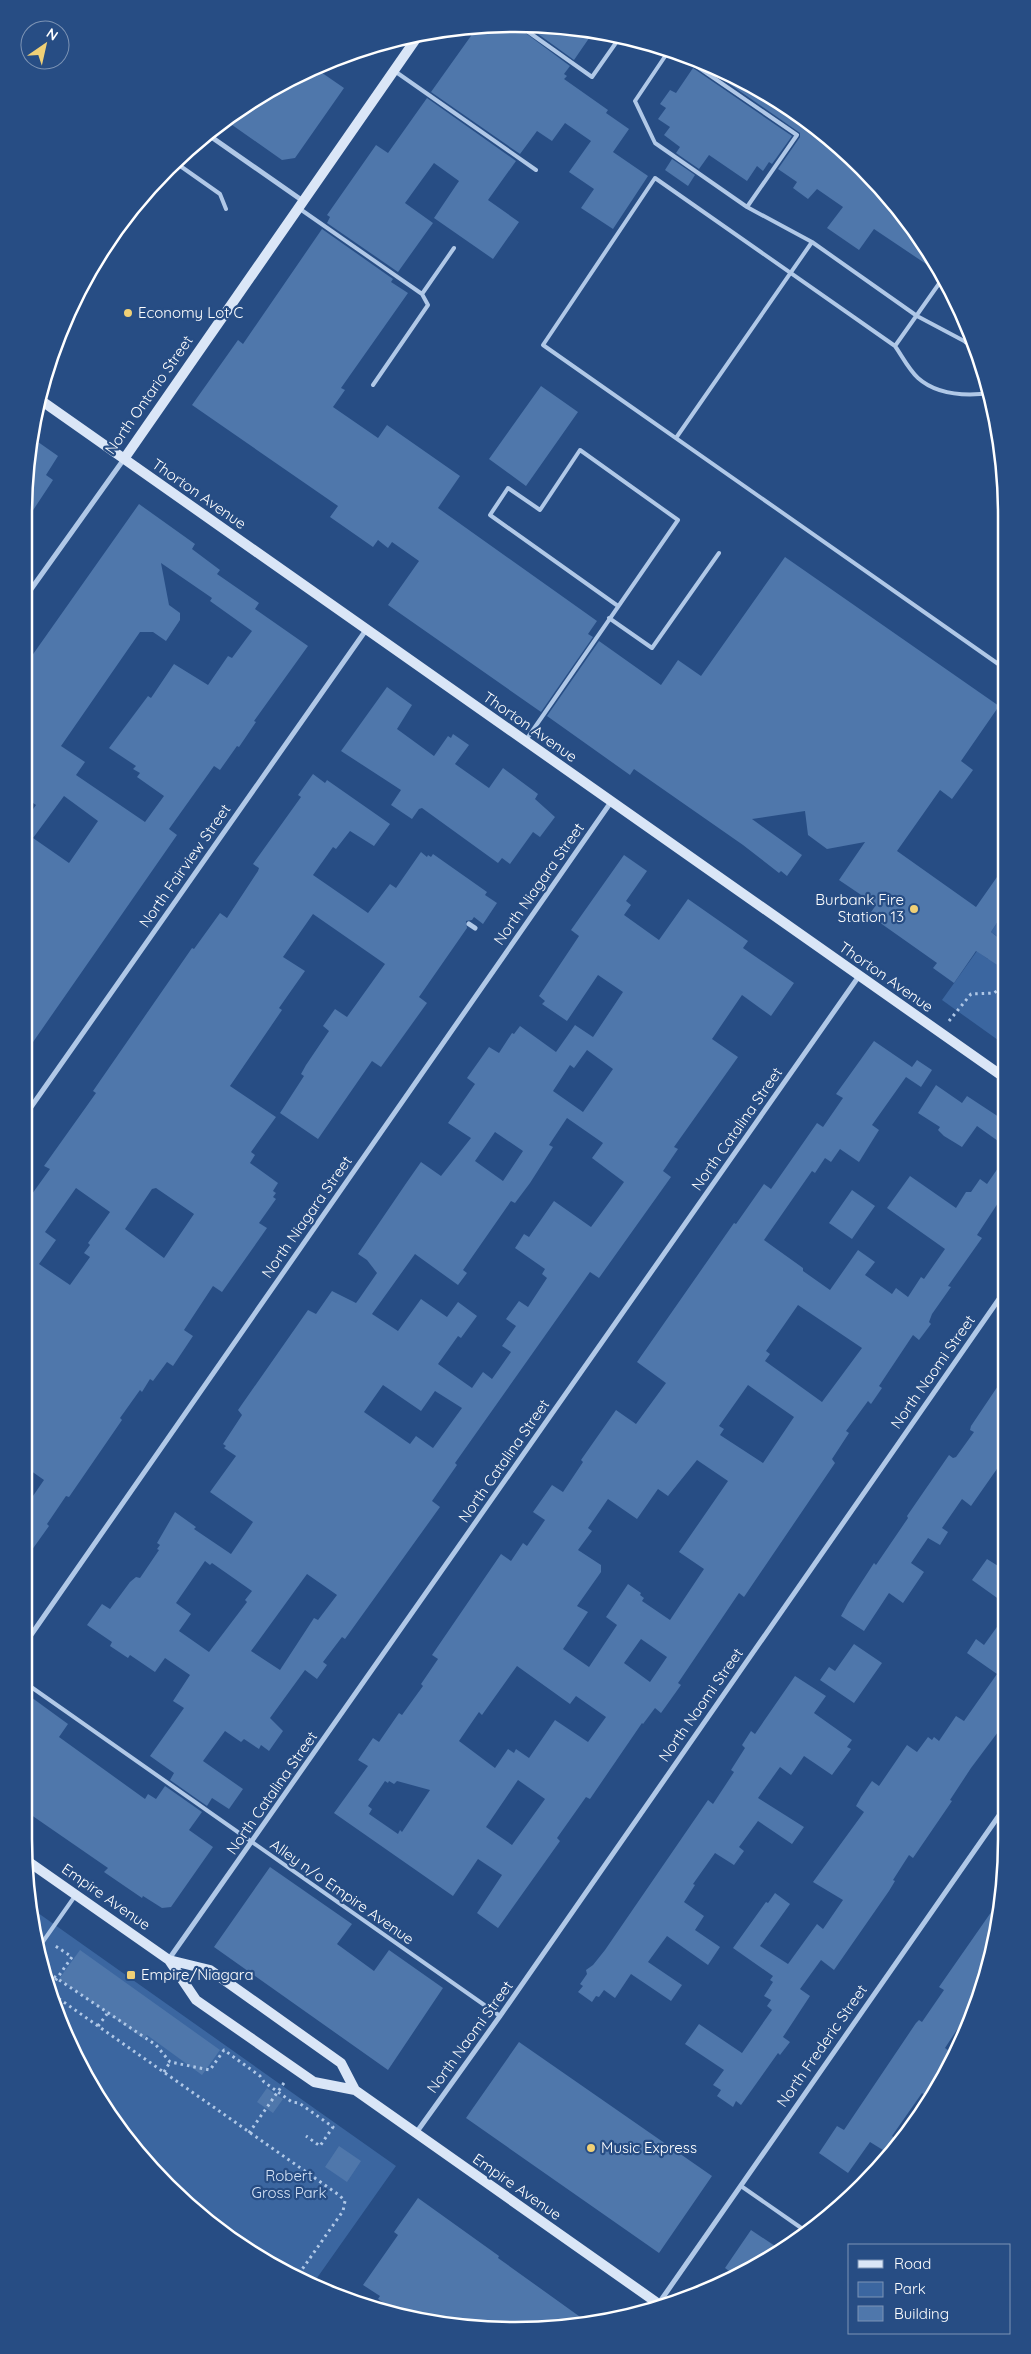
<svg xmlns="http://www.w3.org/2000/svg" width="1031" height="2354" font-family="Quicksand,sans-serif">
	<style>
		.green { fill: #3b66a0 }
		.building { fill: #4f77ab; fill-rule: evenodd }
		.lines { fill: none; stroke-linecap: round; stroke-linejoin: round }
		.path { stroke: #b0c8e7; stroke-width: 3; stroke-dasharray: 2.5 4; stroke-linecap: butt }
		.lane { stroke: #b0c8e7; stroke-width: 4 }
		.street { stroke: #b0c8e7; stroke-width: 5 }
		.secondary { stroke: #dae6f7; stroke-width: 10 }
		.poi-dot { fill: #f0d076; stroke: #274d84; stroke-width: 2 }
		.labels { text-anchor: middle; stroke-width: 4.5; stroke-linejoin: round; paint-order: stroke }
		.poi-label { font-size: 15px; fill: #fff; stroke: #274d84; text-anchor: start }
		.street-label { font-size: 15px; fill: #fff; stroke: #274d84 }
		.park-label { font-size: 15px; fill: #d4e2f6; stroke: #274d84 }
		.rim { fill: none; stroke: #fff; stroke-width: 2.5 }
	</style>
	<rect width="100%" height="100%" fill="#274d84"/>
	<path class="green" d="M1004,912L1005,1045L942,1000L977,951L988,959L1002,940L991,932Z
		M31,1908L396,2166L312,2285L269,2264L191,2208L146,2163L89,2084L50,1997L33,1934Z"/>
	<path class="building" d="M484,25L516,26L570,66L564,74L567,76L564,79L608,110L606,113L629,129L613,152L648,176L613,229L581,208L594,189L569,172L591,141L565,123L552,141L537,131L520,154L431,92L478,26Z
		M527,26L580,28L594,31L574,60Z
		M698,62L789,107L885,191L941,274L874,229L859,250L827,228L843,207L817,189L808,199L793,188L797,182L778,169L800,137V133Z
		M315,68L344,88L295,158L282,160L225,120L298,74Z
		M693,68L792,136L772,164L769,162L763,171L757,166L747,181L709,155L699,169L676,153L680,147L664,135L670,127L658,119L666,108L660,104L670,90L676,93Z
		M427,98L516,161L488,200L519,222L493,259L434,218L459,181L434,163L405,203L433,223L398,272L327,223L330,217L327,215L376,145L388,153Z
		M672,159L695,175L688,186L665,170Z
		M322,229L393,279L391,282L408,293L341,388L345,390L333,407L378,438L387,425L460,476L438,508L597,621L588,634L593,637L541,712L388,605L419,561L392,542L388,548L378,540L373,547L330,517L338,506L192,405L238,340L243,344Z
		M541,386L578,412L526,486L489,459Z
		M31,437L58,456L46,475L53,480L24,524Z
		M139,504L195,544L192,549L220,570L217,574L259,603L255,609L308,646L254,721L256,722L239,747L237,746L220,770L214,766L169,829L177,835L24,1055V822L36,805L24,797V667ZM161,563L212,598L210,601L252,631L232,658L228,656L208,685L174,664L151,698L148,696L109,748L136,766L133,769L140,773L137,777L164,796L145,822L76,775L85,762L61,746L140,632H153L166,641L180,620V613L169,605ZM64,796L98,821L69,863L33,838Z
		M785,557L999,706L961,761L973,770L952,799L940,790L897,851L976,907L1004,867V912L991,932L1004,942L1005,970L976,951L954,983L933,968L937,963L869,915L876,905L839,880L865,842L827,849L808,835L805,811L752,819L802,855L787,876L781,871L779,873L743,845L634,769L630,775L547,716L599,641L661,685L678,660L701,676Z
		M387,687L412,705L397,729L434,756L448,736L451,738L453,734L469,745L455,764L489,788L503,768L538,794L535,799L555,817L540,837L533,832L510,864L502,858L498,863L422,808L419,809L412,819L391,805L401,790L341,751Z
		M313,774L325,783L327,780L390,824L374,846L350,831L336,849L333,847L313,875L368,913L390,884L396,888L421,852L427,857L428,855L431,857L433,854L487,892L485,895L497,903L483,924L474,917L472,920L466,921L467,928L419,997L427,1003L381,1067L372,1061L318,1139L280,1113L304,1076L301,1074L306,1065L329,1031L323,1026L335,1009L347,1017L385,964L313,914L283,957L305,971L279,1008L282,1010L230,1086L276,1117L251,1152L255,1155L250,1163L278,1183L273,1191L276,1193L273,1197L276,1199L259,1223L267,1228L222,1292L213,1286L184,1330L193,1336L173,1366L167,1362L153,1381L150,1379L142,1392L140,1390L120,1418L122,1420L69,1497L66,1496L47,1524L49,1526L24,1561V1509L44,1480L24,1466V1278L33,1264L24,1257V1205L50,1169L44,1166L96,1093L93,1091L192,948L194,949L220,913L227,918L258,871L259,868L253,864L301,797L298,795ZM76,1188L110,1212L88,1243L90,1245L84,1253L90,1257L70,1285L39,1264L56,1240L45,1232ZM156,1188L194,1214L164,1258L125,1229L152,1189Z
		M624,855L647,871L626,901L631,905L624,915L659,940L688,899L748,941L743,948L794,983L771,1016L742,995L712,1039L738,1057L674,1147L678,1149L663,1171L671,1177L599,1278L590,1272L455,1463L457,1465L432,1501L440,1507L345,1639L342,1637L323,1662L327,1665L317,1679L305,1670L270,1718L283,1731L269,1751L261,1745L259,1749L244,1739L241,1742L225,1731L203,1761L243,1789L229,1809L212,1798L207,1806L170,1780L174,1773L150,1756L184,1708L173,1701L190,1675L165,1658L155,1672L130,1655L128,1658L110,1646L112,1642L87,1625L102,1604L110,1609L130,1582L136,1577L140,1578L159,1550L157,1549L160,1545L157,1543L175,1512L196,1527L194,1529L231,1554L253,1522L210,1492L236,1456L224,1448L226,1446L223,1444L242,1415L238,1410L308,1310L316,1314L332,1291L356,1303L359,1299L377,1273L367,1260L358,1254L407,1182L421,1162L441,1176L471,1138L448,1123L475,1084L467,1078L489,1047L499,1053L512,1033L514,1034L520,1026L556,1052L575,1025L593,1037L623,992L598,975L567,1021L542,1004L545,1001L539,996L579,936L571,930ZM587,1050L613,1069L583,1112L553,1091L570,1065L574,1068ZM567,1118L603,1143L592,1158L624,1182L591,1227L554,1201L529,1237L524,1234L515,1248L545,1269L542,1274L547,1278L528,1307L519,1301L506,1319L516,1326L502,1346L511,1352L492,1379L483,1372L472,1388L438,1364L458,1336L461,1338L477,1316L458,1302L447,1317L421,1299L398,1331L372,1314L415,1254L458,1285L467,1273L463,1270L511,1201L515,1203L530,1183L553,1147L549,1145ZM495,1132L523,1151L503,1181L475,1161ZM383,1385L421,1411L435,1391L462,1408L433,1448L416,1436L410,1444L364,1412ZM205,1561L210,1565L212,1563L252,1591L245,1600L247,1602L209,1652L179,1631L191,1614L176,1603ZM307,1574L337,1595L318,1620L314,1618L280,1670L251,1651Z
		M874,1041L912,1067L917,1060L932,1070L921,1087L906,1077L872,1125L879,1130L859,1162L840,1149L831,1162L825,1158L815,1173L812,1171L764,1240L803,1268V1271L830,1290L858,1250L875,1262L865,1275L892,1294L896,1288L908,1297L921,1277L924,1279L945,1249L887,1208L910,1176L956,1208L966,1192H971L980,1179L987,1184L1005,1158V1207L998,1203L977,1235L982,1238L948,1286L951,1287L932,1314L929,1322L931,1324L919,1340L913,1335L879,1386L882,1388L871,1404L868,1401L846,1431L849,1433L832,1459L835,1463L744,1597L739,1593L678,1683L681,1685L661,1713L655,1708L643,1724L642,1723L590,1799L586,1797L557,1838L560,1841L498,1928L477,1913L502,1875L478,1859L453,1896L334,1813L368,1766L358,1760L373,1738L379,1742L399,1713L402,1715L423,1686L421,1684L438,1659L432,1655L501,1554L511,1561L523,1543L527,1546L545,1520L533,1512L552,1485L563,1492L583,1462L581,1460L616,1410L636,1424L666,1383L637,1362L734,1223L736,1224L764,1184L771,1189L817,1123L823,1127L843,1098L836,1094ZM798,1305L862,1348L822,1402L765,1361L770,1354L766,1351ZM748,1385L794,1417L763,1463L720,1435L724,1429L719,1426ZM697,1460L728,1481L679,1552L704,1569L670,1620L642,1601L644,1598L640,1595L641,1593L628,1584L606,1617L617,1625L589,1667L563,1649L588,1612L577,1606L601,1572V1565L578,1550L592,1531L588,1528L608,1499L637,1519L658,1489L668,1496ZM641,1639L667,1657L650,1682L624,1663ZM517,1666L570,1704L576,1696L606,1717L588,1742L555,1720L529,1758L516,1749L514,1753L508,1749L495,1768L459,1741L479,1712L482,1715ZM518,1780L545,1799L512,1845L486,1827ZM385,1781L388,1783L389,1781L394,1784L397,1781L430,1790L402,1832L400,1830L398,1834L369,1814L372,1809L368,1806Z
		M936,1085L962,1103L967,1096L1005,1121V1146L977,1126L962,1147L944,1136L938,1130L940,1127L918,1113Z
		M852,1190L875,1206L852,1239L829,1223Z
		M1006,1374V1456L971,1506L962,1499L942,1528L948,1532L940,1545L928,1538L911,1563L924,1572L903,1603L889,1593L864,1631L841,1616L848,1603L874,1563L876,1565L908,1518L907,1516L949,1455L953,1458L956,1457L974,1432L970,1430L971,1426Z
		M987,1559L1006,1571L1007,1605L972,1580Z
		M1007,1613V1720L971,1768L950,1800L952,1801L913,1858L909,1855L893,1880L895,1881L889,1891L834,1970L821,1960L800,1989L810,1996L783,2037L790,2042L780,2055L778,2053L741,2105L736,2101L733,2107L717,2096L721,2090L713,2085L724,2070L685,2044L699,2024L742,2053L772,2010L767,2006L771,2000L764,1996L773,1982L770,1980L773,1976L733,1948L766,1902L768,1903L775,1893L790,1904L760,1946L788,1964L817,1924L823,1929L843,1900L813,1882L864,1812L856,1806L861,1797L872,1781L879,1786L907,1745L917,1752L928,1737L932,1740L934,1737L939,1741L956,1716L964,1721L997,1674L967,1653L976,1639L984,1645Z
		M854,1644L882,1663L854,1703L820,1680L829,1667L835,1671Z
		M795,1676L826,1696L814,1713L852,1740L847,1747L851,1749L832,1775L804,1756L791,1775L780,1767L758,1798L804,1827L792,1844L758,1821L739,1847L744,1851L734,1865L715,1853L693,1884L695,1885L684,1902L704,1916L695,1930L720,1947L708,1965L667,1936L648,1962L682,1985L671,2001L631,1974L615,1998L604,1990L599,1997L596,1996L592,2002L578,1992L583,1986L580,1984L587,1974L586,1970L593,1965L605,1950L708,1800L713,1804L734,1772L731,1770L745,1748L742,1745L751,1731L755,1734Z
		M24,1692L68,1724L59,1737L145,1799L148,1794L156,1799L165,1786L202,1812L189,1830L213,1847L171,1907L162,1908L143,1896L142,1898L104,1872L108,1868L24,1810Z
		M270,1867L352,1924L337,1944L374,1971L389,1950L443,1988L388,2070L214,1947Z
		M1001,1898L998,1934L981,1998L968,2026L962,2022L945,2048L955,2055L947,2072L945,2070L927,2097L922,2093L892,2136L900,2142L891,2155L870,2142L848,2173L819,2153L837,2126L844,2130L916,2023L919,2020L922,2022L944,1990L939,1987Z
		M80,1950L220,2050L202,2075L147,2035L144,2039L59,1979Z
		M519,2042L712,2176L659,2253L466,2118Z
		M267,2088L283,2099L273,2113L257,2102Z
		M339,2146L361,2161L347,2182L325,2167Z
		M418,2198L499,2256L498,2258L590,2324L515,2330L420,2321L401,2315L378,2299L380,2296L363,2285L398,2235L394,2232Z
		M751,2230L781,2250L761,2265L736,2276L725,2268Z"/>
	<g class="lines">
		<path class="path" d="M1005,971V972
			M949,1021L971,994L994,993L1005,985
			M43,1969L156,2045L170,2062L210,2070L224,2050L260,2076L264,2082L292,2102L299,2103L333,2127L320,2146L306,2136
			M48,1991L339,2195L345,2201L343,2211L296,2278
			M48,1991L72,1957L54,1945
			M98,2026L107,2014
			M164,2072L170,2062
			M249,2133L286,2080"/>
		<path class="lane" d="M520,26L592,77L620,37
			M670,49L635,101L655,143L747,207L812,242
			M673,50L797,135L747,207
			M396,72L536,170
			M176,163L220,194L226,209
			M300,209L422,294L428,305L373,385
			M943,278L895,346C902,356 909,370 918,378C938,396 967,396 991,393
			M422,294L454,248
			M895,346L655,178L543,345L1004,668
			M676,438L812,242L917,316L966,342
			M609,618L652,648L719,553
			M526,740L678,520L580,450L540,510L508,488L490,515L618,606
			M24,1682L500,2016
			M37,1950L75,1896
			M741,2186L807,2232"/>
		<path class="street" d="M207,134L303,201
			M966,342L974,343
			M24,599L124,459
			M469,924L475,928
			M24,1117L366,630
			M24,1645L611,802
			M169,1959L859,976
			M416,2133L500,2016L1006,1289
			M659,2303L1007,1804"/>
		<path class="secondary" d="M39,399L1005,1078
			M124,459L418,36
			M26,1860L169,1960L210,1970L341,2063L355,2090
			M169,1960L196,2000L314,2082L355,2090L663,2307"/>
	</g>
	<g class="poi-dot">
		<circle cx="128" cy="313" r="5"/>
		<circle cx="914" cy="909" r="5"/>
		<rect x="126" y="1970" width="10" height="10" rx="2.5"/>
		<circle cx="591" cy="2148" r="5"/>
	</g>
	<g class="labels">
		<g class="poi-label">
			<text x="138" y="318">Economy Lot C</text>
			<text x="904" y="905" text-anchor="end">Burbank Fire<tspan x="904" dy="17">Station 13</tspan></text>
			<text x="141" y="1980">Empire/Niagara</text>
			<text x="601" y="2153">Music Express</text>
		</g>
		<g class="street-label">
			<text transform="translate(149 395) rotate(-55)" y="5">North Ontario Street</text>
			<text transform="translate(199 494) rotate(35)" y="5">Thorton Avenue</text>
			<text transform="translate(530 727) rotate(35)" y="5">Thorton Avenue</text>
			<text transform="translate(185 866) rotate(-55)" y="5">North Fairview Street</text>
			<text transform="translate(539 884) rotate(-55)" y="5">North Niagara Street</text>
			<text transform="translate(886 977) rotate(35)" y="5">Thorton Avenue</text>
			<text transform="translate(737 1129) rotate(-55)" y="5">North Catalina Street</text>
			<text transform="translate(307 1217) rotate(-55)" y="5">North Niagara Street</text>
			<text transform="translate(933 1372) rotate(-55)" y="5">North Naomi Street</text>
			<text transform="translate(504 1461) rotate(-55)" y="5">North Catalina Street</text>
			<text transform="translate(701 1705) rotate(-55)" y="5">North Naomi Street</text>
			<text transform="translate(272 1793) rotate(-55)" y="5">North Catalina Street</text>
			<text transform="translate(342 1892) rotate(35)" y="5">Alley n/o Empire Avenue</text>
			<text transform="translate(106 1897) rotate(35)" y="5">Empire Avenue</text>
			<text transform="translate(470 2037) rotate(-54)" y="5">North Naomi Street</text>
			<text transform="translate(822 2046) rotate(-55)" y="5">North Frederic Street</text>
			<text transform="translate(517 2187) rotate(35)" y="5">Empire Avenue</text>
		</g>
		<g class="park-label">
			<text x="289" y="2181">Robert<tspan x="289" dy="17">Gross Park</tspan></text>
		</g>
	</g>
	<path d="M0 0H1031V2354H0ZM515 32H515A483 483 0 0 1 998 515V1839A483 483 0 0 1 515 2322H515A483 483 0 0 1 32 1839V515A483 483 0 0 1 515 32Z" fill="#274d84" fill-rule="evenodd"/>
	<path class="rim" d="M515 32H515A483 483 0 0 1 998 515V1839A483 483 0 0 1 515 2322H515A483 483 0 0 1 32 1839V515A483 483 0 0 1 515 32Z"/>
	<rect x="848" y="2244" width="162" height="90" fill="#274d84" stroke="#7d94b5"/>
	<rect x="858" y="2260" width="25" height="8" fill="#dae6f7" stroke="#7d94b5"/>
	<text x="894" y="2269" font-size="15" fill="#ffffff">Road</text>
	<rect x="858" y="2282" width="25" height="15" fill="#3b66a0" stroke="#7d94b5"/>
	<text x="894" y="2294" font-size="15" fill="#ffffff">Park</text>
	<rect x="858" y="2306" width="25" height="15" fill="#4f77ab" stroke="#7d94b5"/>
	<text x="894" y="2319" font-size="15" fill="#ffffff">Building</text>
	<g transform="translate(45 45) rotate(34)"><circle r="24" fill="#274d84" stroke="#7d94b5"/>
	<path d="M0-4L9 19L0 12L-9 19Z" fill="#f0d076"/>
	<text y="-8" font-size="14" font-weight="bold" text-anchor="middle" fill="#ffffff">N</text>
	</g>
</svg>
